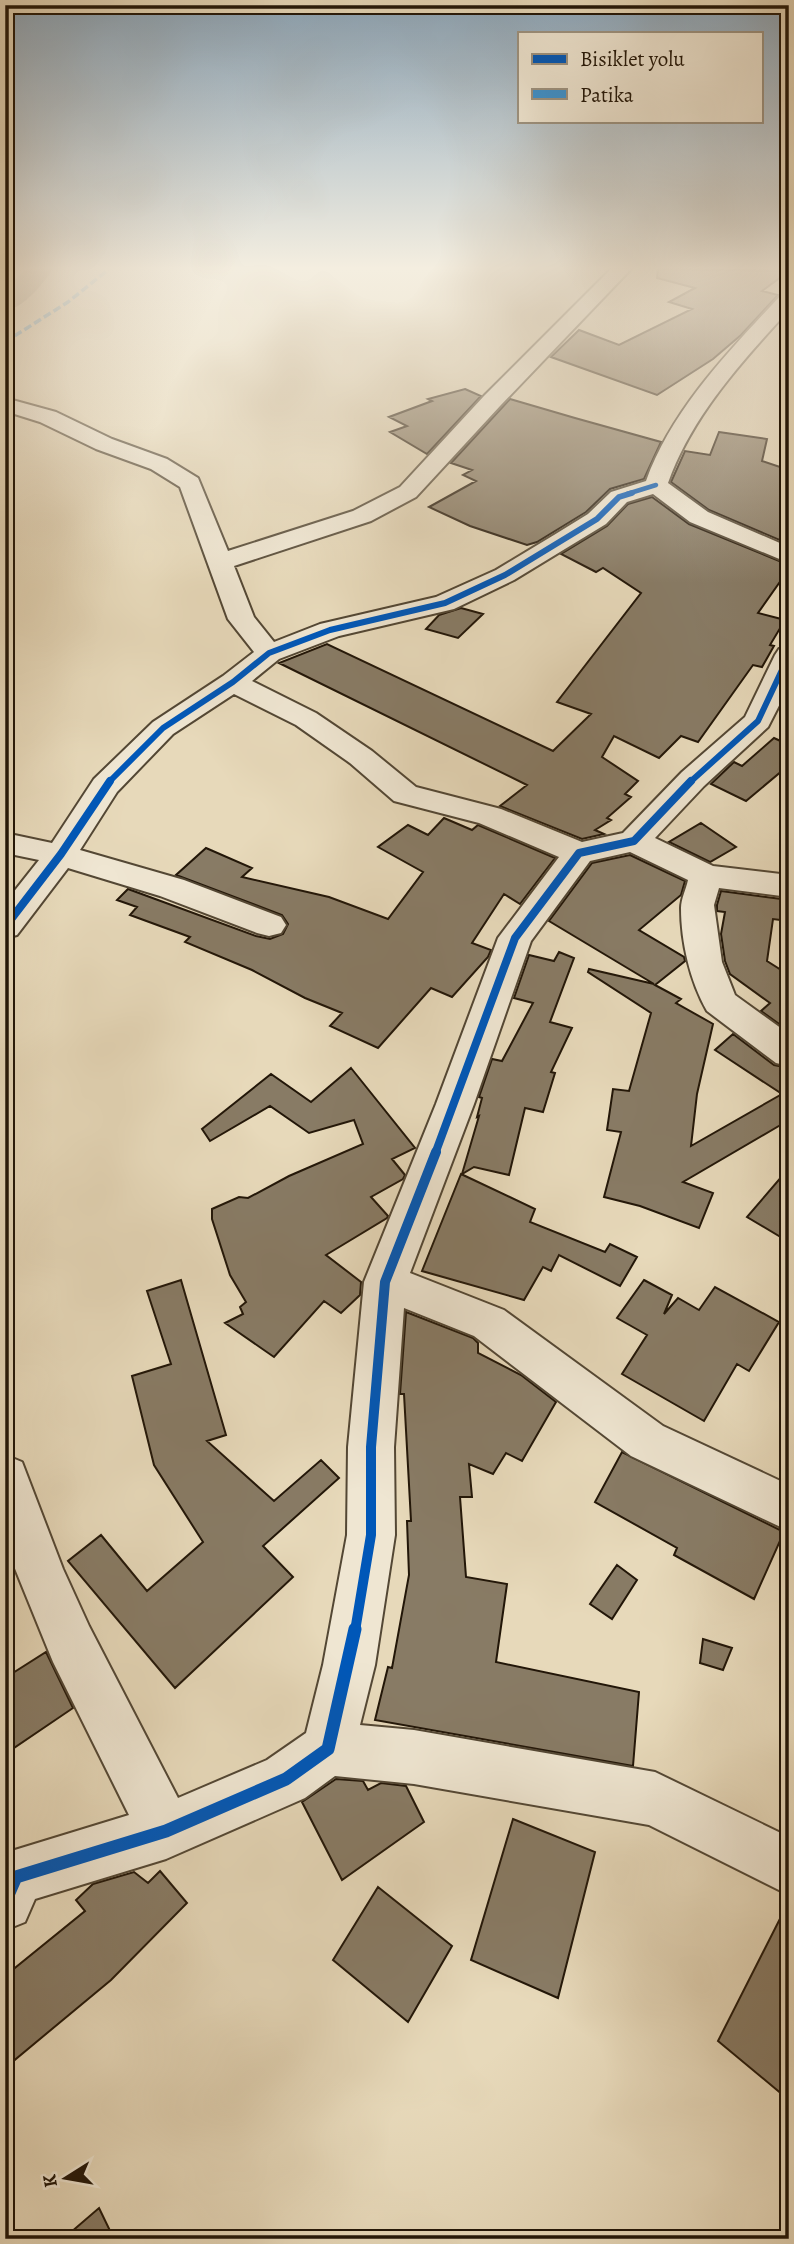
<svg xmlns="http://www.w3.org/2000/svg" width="794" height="2244" font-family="Alegreya,serif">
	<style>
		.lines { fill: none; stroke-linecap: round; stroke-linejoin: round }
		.river { fill: #a4977d; fill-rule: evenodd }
		.building { fill: #887b65; stroke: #221608; stroke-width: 2 }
		.minor-casing { stroke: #534734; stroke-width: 4 }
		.minor { fill: #efe6d2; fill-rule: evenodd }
		.quiet { stroke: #3b93d1; stroke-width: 3.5; stroke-dasharray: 8 3.5; stroke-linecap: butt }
		.cycleway-far4-casing { stroke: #efe6d2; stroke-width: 7 }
		.cycleway-far3-casing { stroke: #efe6d2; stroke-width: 9 }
		.cycleway-far2-casing { stroke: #efe6d2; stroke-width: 11 }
		.cycleway-far1-casing { stroke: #efe6d2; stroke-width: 15 }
		.cycleway-casing { stroke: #efe6d2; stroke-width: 18 }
		.cycleway-far4 { stroke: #0057b8; stroke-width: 4.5 }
		.cycleway-far3 { stroke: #0057b8; stroke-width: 6 }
		.cycleway-far2 { stroke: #0057b8; stroke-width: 8 }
		.cycleway-far1 { stroke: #0057b8; stroke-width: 10 }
		.cycleway { stroke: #0057b8; stroke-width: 13 }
	</style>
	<rect width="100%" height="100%" fill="#e7d9ba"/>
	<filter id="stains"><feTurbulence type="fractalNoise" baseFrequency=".00286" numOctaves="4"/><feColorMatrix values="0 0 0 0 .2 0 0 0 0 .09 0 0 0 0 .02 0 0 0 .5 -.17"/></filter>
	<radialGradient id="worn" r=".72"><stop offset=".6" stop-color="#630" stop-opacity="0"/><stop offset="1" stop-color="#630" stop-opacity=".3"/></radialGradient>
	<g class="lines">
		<path class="river" d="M26,269H53C41,286 26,306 5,311V290Z"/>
	</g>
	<path class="building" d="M658,269L789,271L762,291L778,295L741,335L713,359L657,395L551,357L579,330L619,345L692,309L669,302L695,288L657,278Z
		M465,389L481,396L427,454L390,432L407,426L389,417L432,401L428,399Z
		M510,399L575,418L661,442L644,479L610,489L586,512L537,542L527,545L470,526L429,507L476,481L463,475L472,470L451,463Z
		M719,432L767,439L762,461L789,470V544L709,510L671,482L685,451L710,455Z
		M652,497L689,524L789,565V569L758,613L785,620L770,645L774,646L762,667L753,665L698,742L681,736L659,758L614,736L602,757L638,781L625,794L631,797L607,818L611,820L595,830L604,834L582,839L500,806L527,785L279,663L327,644L553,751L591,714L557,702L641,593L603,568L596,572L561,554L607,526L628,504Z
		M461,608L483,614L458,638L426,629L439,615Z
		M774,738L789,745V765L746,801L711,784L734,762L742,766Z
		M444,818L472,830L478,825L555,858L520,904L504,894L472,943L491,950L488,957L452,997L431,988L378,1048L330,1026L342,1013L305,998L252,970L185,942L190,937L130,915L137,907L117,900L128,889L256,936L270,939L283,934L288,924L282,915L176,875L206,848L252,868L242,877L329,897L388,919L423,872L378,847L408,825L428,835Z
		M701,823L736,847L710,862L669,842Z
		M630,855L685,881L681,895L639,930L684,957L685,961L655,985L681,999L676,1003L713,1024L697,1094L691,1146L782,1094L715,1050L733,1034L774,1065L789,1068V1120L683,1182L713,1193L699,1228L640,1206L604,1197L621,1132L607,1130L613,1089L629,1091L651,1013L588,972L589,969L654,984L549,921L592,863Z
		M721,891L789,900V921L773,919L767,961L789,975V1031L761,1011L770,1003L730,974L725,961L721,934L725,912L717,911V905Z
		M559,952L574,958L550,1022L572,1028L551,1072L555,1073L543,1112L525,1108L509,1175L474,1167L462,1174L479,1116L477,1117L482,1098L479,1097L492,1059L502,1061L533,1003L514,998L529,955L554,961Z
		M351,1068L415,1148L392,1159L405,1175L403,1179L371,1197L388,1216L387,1218L326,1255L361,1282L360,1295L341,1313L324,1301L274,1357L225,1323L243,1314L240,1307L246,1302L230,1275L212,1219V1209L239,1197L248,1198L289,1176L363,1144L354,1120L309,1133L270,1106L210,1141L202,1129L271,1074L311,1102Z
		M789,1168V1242L747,1217Z
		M461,1174L535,1209L530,1222L605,1252L610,1244L637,1257L620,1286L559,1255L551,1271L543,1267L524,1300L422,1271Z
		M181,1280L226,1435L207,1441L274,1501L321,1460L339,1478L263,1546L293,1577L175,1688L68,1561L101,1535L147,1591L203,1542L154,1465L132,1376L171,1364L147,1291Z
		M644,1280L672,1295L664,1314L678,1298L699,1310L715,1287L779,1322L749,1371L737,1364L704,1421L622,1374L647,1335L617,1318Z
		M406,1312L473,1338L478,1343V1353L521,1375L556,1402L522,1461L506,1453L493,1474L469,1464L472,1497H460L466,1577L507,1584L496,1662L639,1692L633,1766L375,1720L388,1667L392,1668L409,1575L407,1521H411L404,1394H400Z
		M622,1452L784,1532L754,1599L674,1555L677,1548L595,1502Z
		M617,1565L637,1580L612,1619L590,1604Z
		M703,1639L732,1648L723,1670L700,1663Z
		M46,1652L73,1708L5,1754V1678Z
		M336,1779L363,1781L368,1790L381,1783L406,1786L424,1822L342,1880L302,1802Z
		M513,1819L595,1852L558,1998L471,1960Z
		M160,1871L187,1903L111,1980L5,2068V1976L85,1911L76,1900L93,1884L134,1872L148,1883Z
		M378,1887L452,1946L408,2022L333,1960Z
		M789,1901V2100L718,2041Z
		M99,2208L114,2239H63Z"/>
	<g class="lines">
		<g class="minor-casing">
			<path id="minor" d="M611,269H631L500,406L416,497L371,521L234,566L254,617L274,642L320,624L436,597L496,570L554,535L588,514L611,492L646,481C672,409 731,349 782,294L789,292V310C742,361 691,417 668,483L708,512L789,547V563L690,522L653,494L627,502L606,524L514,580L454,609L339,636L279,659L252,681L316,713L372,751L416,787L501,809L582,842L623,833L682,772L745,717L775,655L779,649L789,647V686L768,727L704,786L655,838L713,866L789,875V897L719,888L714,905L722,962L735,995L789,1034V1066L776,1063L707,1011C690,981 681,942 681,908C681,899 686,889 688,880L630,852L590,861L531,941L474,1104L410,1273L504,1310L663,1426L789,1485V1531L631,1456L474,1336L404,1308L394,1447L395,1535L375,1665L360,1725L414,1730L655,1772L789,1837V1895L649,1825L414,1784L335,1776L305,1798L166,1859L35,1899L25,1922L5,1930V1853L129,1815L53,1662L5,1544V1455L22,1462L63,1569L89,1626L178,1798L267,1760L306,1733L323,1665L347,1535L348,1447L364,1282L436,1104L498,938L559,857L479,823L394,801L350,763L296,725L234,694L173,734L117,792L80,850L184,880L281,917L286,925L281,933L269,936L257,933L160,896L68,868L17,935L5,938V903L39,860L5,853V833L52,843L94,779L153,722L223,676L254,652L228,619L180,487L151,469L96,449L40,422L5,411V398L56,412L112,439L167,459L198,478L228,551L353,511L400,487L484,396Z"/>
		</g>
		<use href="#minor" class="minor"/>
		<path class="quiet" d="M5,342L68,302L109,269"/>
		<g class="cycleway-far4-casing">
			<path id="cycleway-far4" d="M627,494L656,485"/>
		</g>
		<g class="cycleway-far3-casing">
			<path id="cycleway-far3" d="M108,783L163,728L233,682L269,653L330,630L445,603L505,575L597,519L619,497L632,493
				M689,783L758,721L789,655"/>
		</g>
		<g class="cycleway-far2-casing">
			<path id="cycleway-far2" d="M5,927L61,854L110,781
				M435,1154L515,938L579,853L634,841L691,781"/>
		</g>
		<g class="cycleway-far1-casing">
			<path id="cycleway-far1" d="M355,1631L371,1535V1447L385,1282L436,1152"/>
		</g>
		<g class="cycleway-casing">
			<path id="cycleway" d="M5,1902L16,1877L166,1831L286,1779L328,1749L355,1629"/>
		</g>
		<use href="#cycleway-far4" class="cycleway-far4"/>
		<use href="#cycleway-far3" class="cycleway-far3"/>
		<use href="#cycleway-far2" class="cycleway-far2"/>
		<use href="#cycleway-far1" class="cycleway-far1"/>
		<use href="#cycleway" class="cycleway"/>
	</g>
	<linearGradient id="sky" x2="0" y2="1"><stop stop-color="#8da8bd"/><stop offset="0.46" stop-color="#f4eee0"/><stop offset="1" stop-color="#f4eee0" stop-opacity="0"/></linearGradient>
	<rect width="794" height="583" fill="url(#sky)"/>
	<rect width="794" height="2244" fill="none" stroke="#e7d9ba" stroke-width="28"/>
	<rect x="7" y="7" width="780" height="2230" fill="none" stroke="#221608" stroke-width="3.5"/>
	<rect x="14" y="14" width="766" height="2216" fill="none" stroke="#221608" stroke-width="2"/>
	<rect x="518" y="32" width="245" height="91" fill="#efe6d2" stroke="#9d9381" stroke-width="2"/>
	<rect x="532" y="54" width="35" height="10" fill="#0057b8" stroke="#9d9381" stroke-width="2"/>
	<text x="580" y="66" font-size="21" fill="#221608">Bisiklet yolu</text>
	<rect x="532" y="89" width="35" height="10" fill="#3b93d1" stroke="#9d9381" stroke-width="2"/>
	<text x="580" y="102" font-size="21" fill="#221608">Patika</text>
	<g transform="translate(66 2178) rotate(259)" stroke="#efe6d2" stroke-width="5" paint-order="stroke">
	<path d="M0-5L12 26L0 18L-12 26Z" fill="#221608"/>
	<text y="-10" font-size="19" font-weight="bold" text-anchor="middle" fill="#221608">K</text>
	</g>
	<rect width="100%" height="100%" filter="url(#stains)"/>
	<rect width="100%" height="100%" fill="url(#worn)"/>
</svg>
